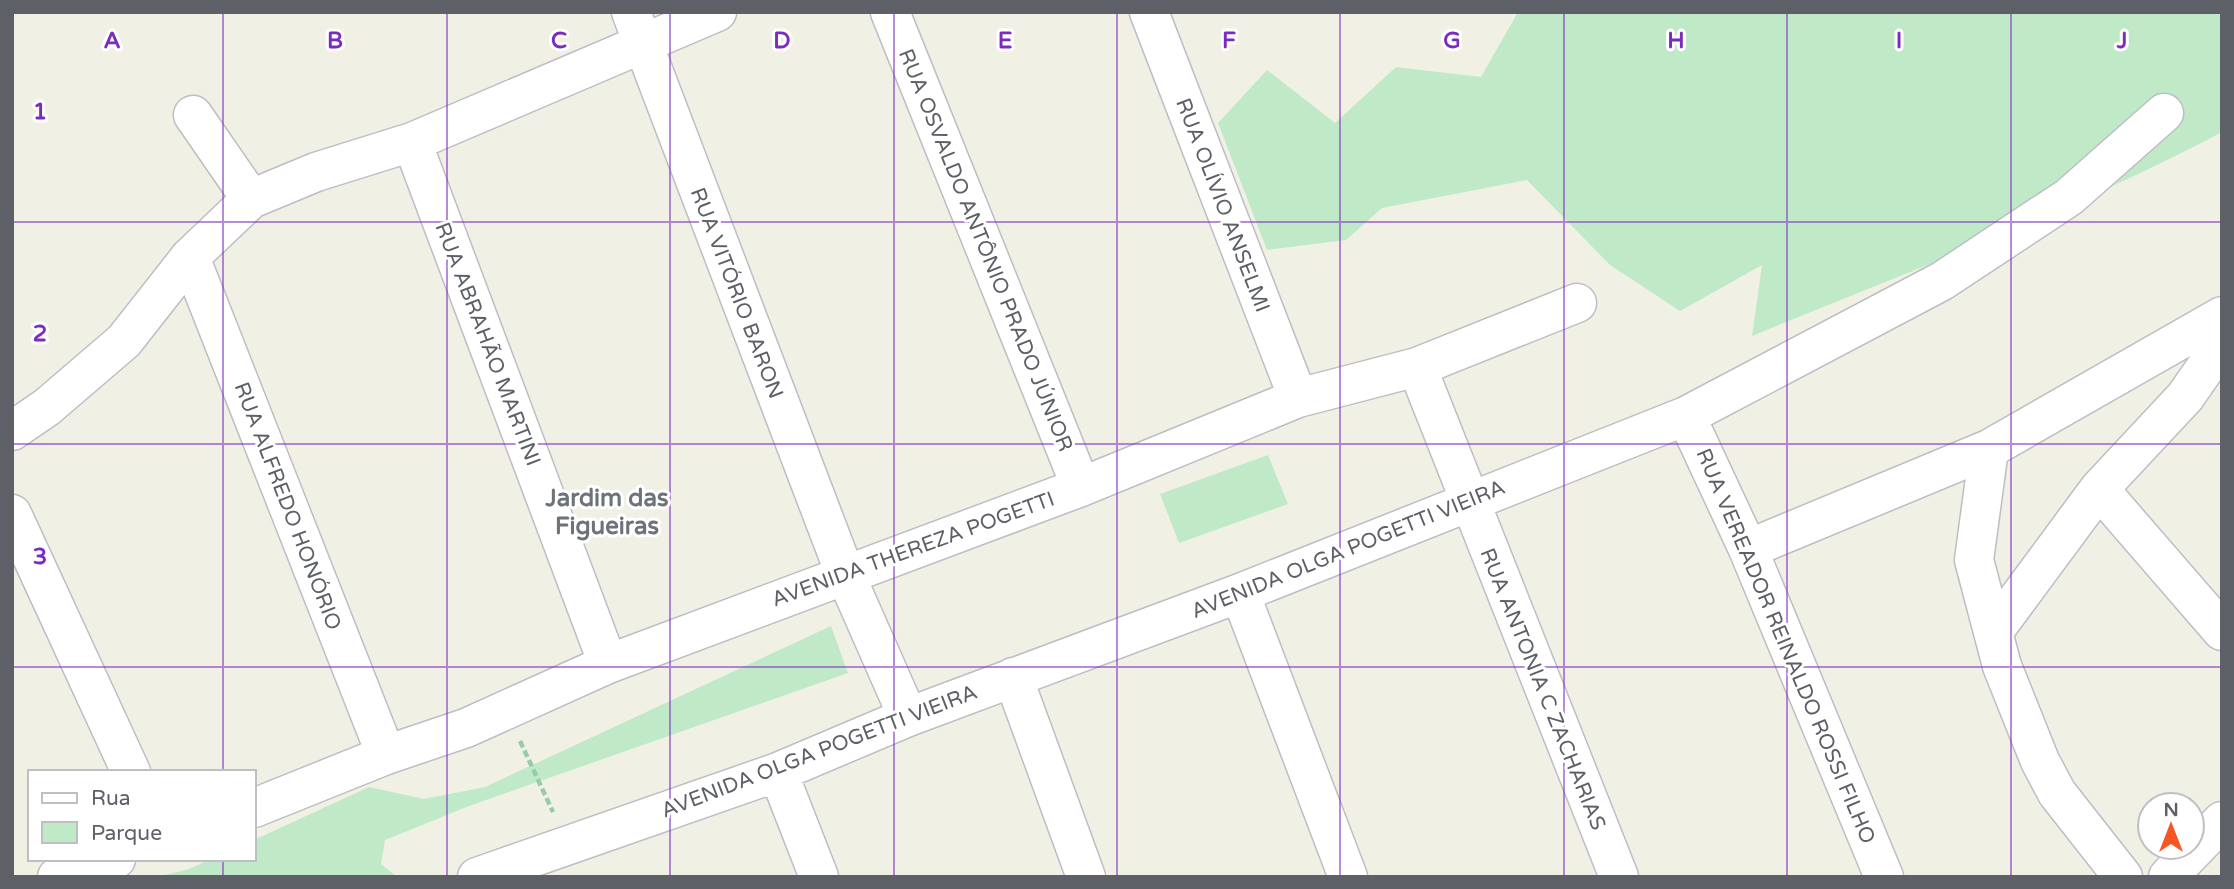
<svg xmlns="http://www.w3.org/2000/svg" width="2234" height="889" font-family="'Varela Round',sans-serif">
	<style>
		.green { fill: #c0eac7 }
		.lines { fill: none; stroke-linecap: round; stroke-linejoin: round }
		.minor-casing { stroke: #bdbec5; stroke-width: 41 }
		.path { stroke: #98cbae; stroke-width: 4.5; stroke-dasharray: 7 3.5; stroke-linecap: butt }
		.minor { stroke: #fff; stroke-width: 38 }
		.grid { fill: none; stroke: #7b2cbf; stroke-width: 2; stroke-opacity: 0.55 }
		.labels { text-anchor: middle; stroke-width: 6; stroke-linejoin: round; paint-order: stroke }
		.street-label { font-size: 21px; fill: #5d6067; stroke: #fff }
		.quarter-label { font-size: 24px; font-weight: bold; fill: #6e7279; stroke: #fff }
		.grid-label { font-size: 23px; text-anchor: middle; font-weight: bold; fill: #7b2cbf; stroke: #fff; stroke-width: 6; stroke-linejoin: round; paint-order: stroke }
	</style>
	<rect width="100%" height="100%" fill="#f0f0e5"/>
	<path class="green" d="M1518,12H2222V132C2071,212 1909,271 1752,336L1762,265L1680,311L1610,265L1527,180L1382,208L1346,240L1267,250L1218,123L1267,70L1335,123L1396,67L1481,77Z
		M1268,455L1288,504L1179,543L1160,494Z
		M831,626L848,673L469,806L385,840L381,864L397,877H157L189,869L211,859H254V840L369,787L424,799L485,787Z"/>
	<g class="lines">
		<g class="minor-casing">
			<path id="minor" d="M631,12L845,574L908,717
				M890,12L1081,487
				M1149,12L1298,398
				M193,115L251,199
				M412,142L608,664
				M190,257L386,755
				M1417,367L1619,877
				M1686,416L1748,549L1884,877
				M12,431L47,407L124,341L190,257L251,199L316,172L412,142L717,12
				M1989,449L1974,560L2002,666L2040,761L2057,793L2123,877
				M2099,489L2222,631
				M12,514L131,772
				M1748,549L1989,449L2222,316
				M1240,593L1348,877
				M1994,631L2099,489L2185,397L2222,344
				M1013,677L1086,877
				M778,772L819,877
				M254,808L386,755L466,728L608,664L1081,487L1298,398L1417,367L1577,303
				M57,877L116,859
				M477,877L778,772L908,717L1240,593L1686,416L1942,281L2069,197L2164,113
				M2168,877L2222,821"/>
		</g>
		<path class="path" d="M520,741L553,812"/>
		<use href="#minor" class="minor"/>
	</g>
	<path class="grid" d="M223,12V772M447,12V877M670,12V877M894,12V877M1117,12V877M1340,12V877M1564,12V877M1787,12V877M2011,12V877M12,222H2222M12,444H2222M12,667H2222M223,859V877"/>
	<g class="labels">
		<g class="street-label">
			<text transform="translate(1223 205) rotate(69)" y="7">RUA OLÍVIO ANSELMI</text>
			<text transform="translate(986 250) rotate(68)" y="7">RUA OSVALDO ANTÔNIO PRADO JÚNIOR</text>
			<text transform="translate(737 293) rotate(69)" y="7">RUA VITÓRIO BARON</text>
			<text transform="translate(488 344) rotate(69)" y="7">RUA ABRAHÃO MARTINI</text>
			<text transform="translate(288 506) rotate(69)" y="7">RUA ALFREDO HONÓRIO</text>
			<text transform="translate(913 549) rotate(-20)" y="7">AVENIDA THEREZA POGETTI</text>
			<text transform="translate(1348 549) rotate(-22)" y="7">AVENIDA OLGA POGETTI VIEIRA</text>
			<text transform="translate(1786 646) rotate(67)" y="7">RUA VEREADOR REINALDO ROSSI FILHO</text>
			<text transform="translate(1543 689) rotate(68)" y="7">RUA ANTONIA C ZACHARIAS</text>
			<text transform="translate(819 751) rotate(-21)" y="7">AVENIDA OLGA POGETTI VIEIRA</text>
		</g>
		<g class="quarter-label">
			<text x="607" y="506">Jardim das<tspan x="607" dy="28">Figueiras</tspan></text>
		</g>
	</g>
	<g class="grid-label">
		<text x="112" y="48">A</text>
		<text x="335" y="48">B</text>
		<text x="559" y="48">C</text>
		<text x="782" y="48">D</text>
		<text x="1005" y="48">E</text>
		<text x="1229" y="48">F</text>
		<text x="1452" y="48">G</text>
		<text x="1676" y="48">H</text>
		<text x="1899" y="48">I</text>
		<text x="2122" y="48">J</text>
		<text x="40" y="119">1</text>
		<text x="40" y="341">2</text>
		<text x="40" y="564">3</text>
	</g>
	<rect width="2234" height="889" fill="none" stroke="#5d6067" stroke-width="28"/>
	<rect x="28" y="770" width="228" height="91" fill="#ffffff" stroke="#bebfc2" stroke-width="2"/>
	<rect x="42" y="793" width="35" height="10" fill="#ffffff" stroke="#bebfc2" stroke-width="2"/>
	<text x="91" y="805" font-size="21" fill="#5d6067">Rua</text>
	<rect x="42" y="822" width="35" height="21" fill="#c0eac7" stroke="#bebfc2" stroke-width="2"/>
	<text x="91" y="840" font-size="21" fill="#5d6067">Parque</text>
	<g transform="translate(2171 826)"><circle r="33" fill="#ffffff" stroke="#bebfc2" stroke-width="2"/>
	<path d="M0-5L12 26L0 18L-12 26Z" fill="#f65626"/>
	<text y="-10" font-size="19" font-weight="bold" text-anchor="middle" fill="#5d6067">N</text>
	</g>
</svg>
